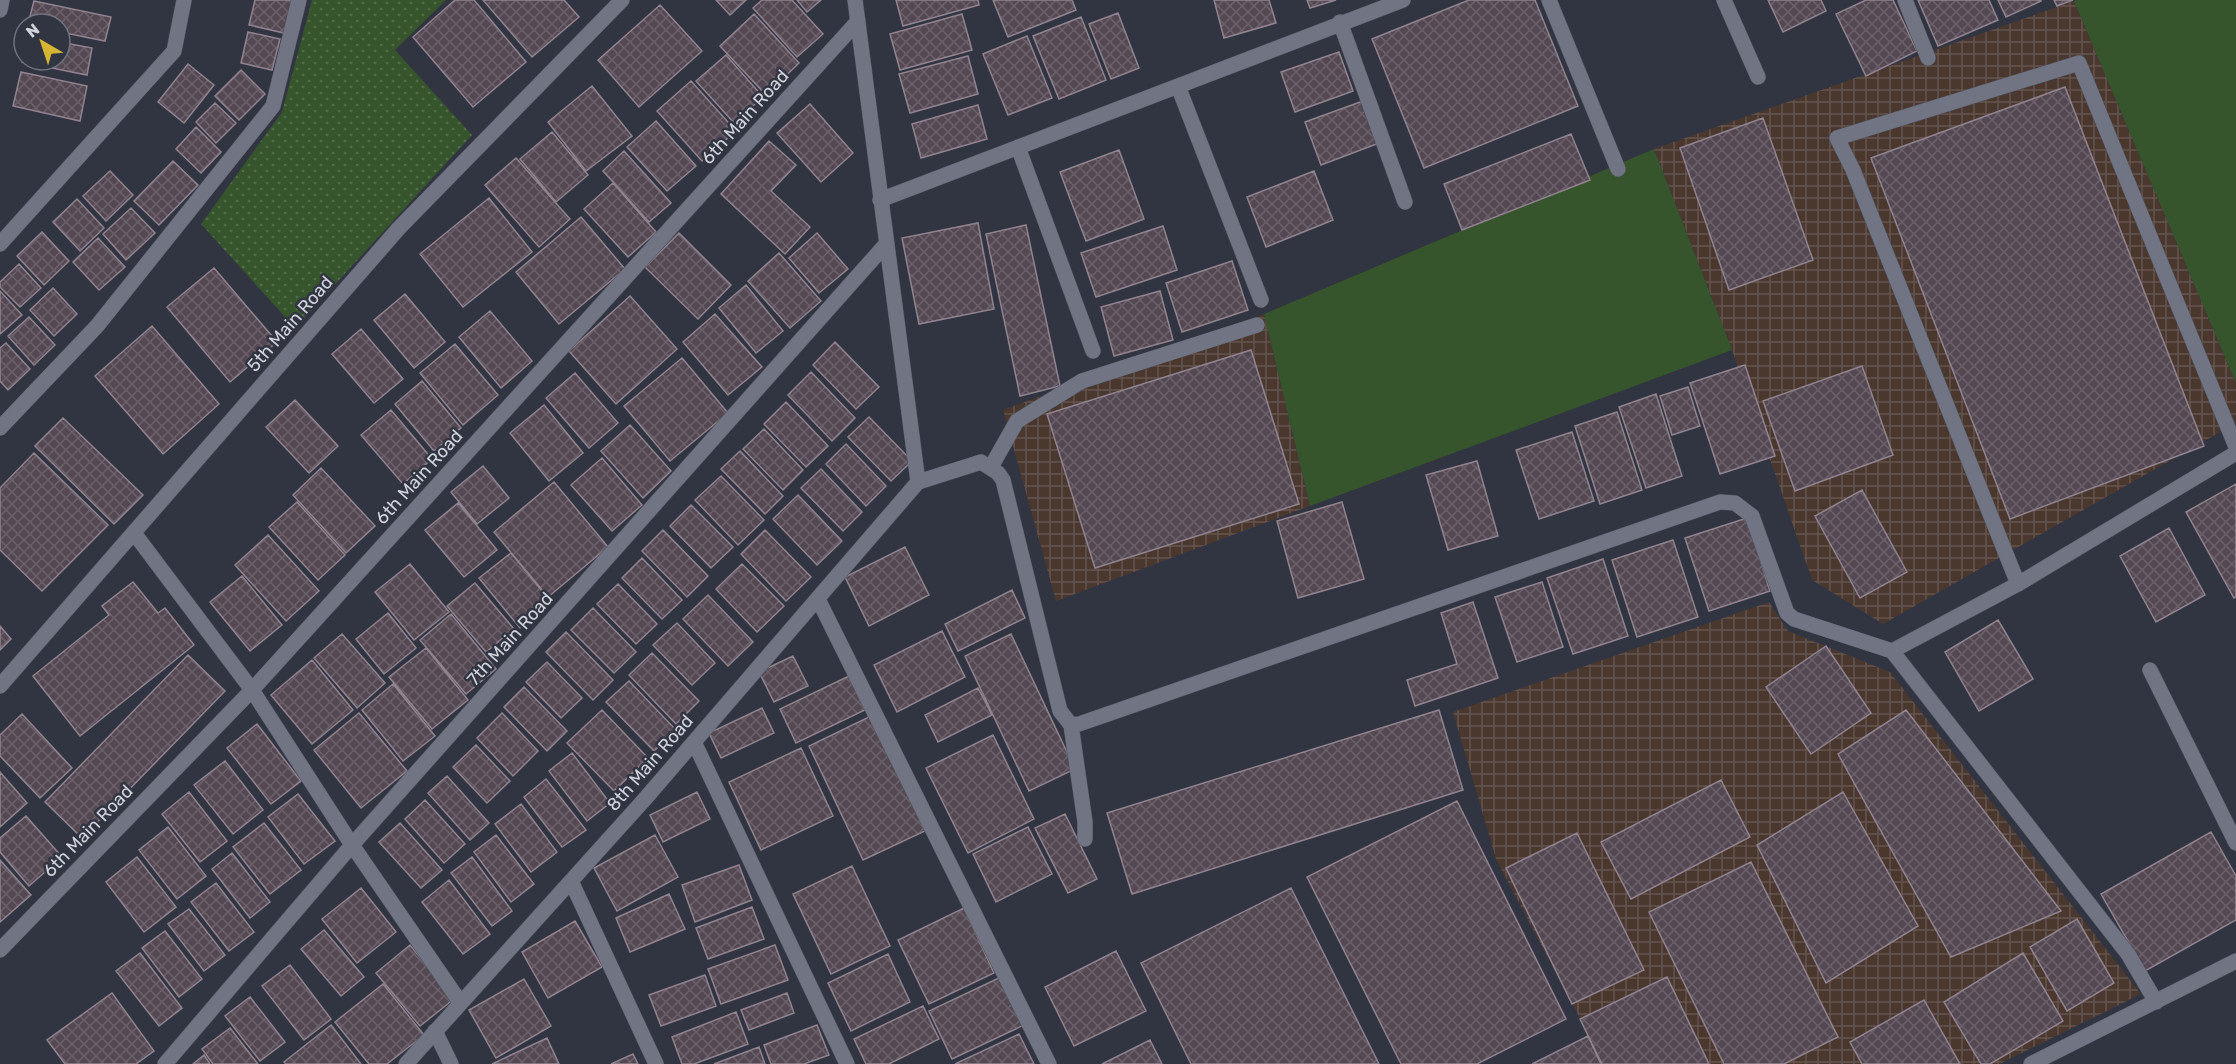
<svg xmlns="http://www.w3.org/2000/svg" width="2236" height="1064" font-family="Rubik,sans-serif">
	<style>
		.industrial { fill: url(#industrial-grid) }
		.grass { fill: #37552c }
		.park { fill: url(#park-dots) }
		.building { fill: url(#building-cross-hatch); stroke: #918490; stroke-width: 1.5 }
		.lines { fill: none; stroke-linecap: round; stroke-linejoin: round }
		.lane-casing { stroke: #50525e; stroke-width: 16 }
		.street-casing { stroke: #50525e; stroke-width: 16 }
		.lane { stroke: #717483; stroke-width: 15 }
		.street { stroke: #717483; stroke-width: 15 }
		.labels { text-anchor: middle; stroke-width: 5; stroke-linejoin: round; paint-order: stroke }
		.street-label { font-size: 18px; fill: #d2d4dd; stroke: #313441 }
	</style>
	<defs>
		<pattern id="industrial-grid" width="8" height="8" patternUnits="userSpaceOnUse" patternTransform="scale(1.5)"><rect width="8" height="8" fill="#4a382f"/><path d="M0 4h8M4 0v8" fill="none" stroke="#63544d"/></pattern>
		<pattern id="park-dots" width="8" height="8" patternUnits="userSpaceOnUse" patternTransform="scale(1.5)"><rect width="8" height="8" fill="#37552c"/><path d="M2 2h.1M6 6h.1" fill="none" stroke="#536d4a" stroke-width="1.8" stroke-linecap="round"/></pattern>
		<pattern id="building-cross-hatch" width="8" height="8" patternUnits="userSpaceOnUse" patternTransform="scale(1.5)"><rect width="8" height="8" fill="#544853"/><path d="M0 0l8 8M0 8l8-8" fill="none" stroke="#6c626b"/></pattern>
	</defs>
	<rect width="100%" height="100%" fill="#313441"/>
	<path class="industrial" d="M2074,1L2236,383V423L1883,624L1812,580L1732,350L1654,149Z
		M1264,314L1310,506L1056,601L1003,410Z
		M1769,602L1788,631L1890,672L2141,994L1999,1064H1604L1496,859L1453,712Z"/>
	<path class="grass" d="M2077,0H2236V383L2074,1Z
		M1654,149L1732,350L1310,506L1264,314Z"/>
	<path class="park" d="M312,0H446L395,50L472,135L295,328L201,224L282,112Z"/>
	<path class="building" d="M255,0H292L284,33L249,25Z
		M455,0H474L526,62L473,107L413,37Z
		M483,0H564L579,17L532,57Z
		M716,0H746L730,15Z
		M762,0H792L823,34L797,57L753,8Z
		M797,0H821L807,12Z
		M896,0H978L979,5L903,26Z
		M993,0H1072L1076,10L1008,37Z
		M1214,0H1269L1276,23L1224,38Z
		M1307,0H1336L1310,8Z
		M1469,0H1535L1578,106L1424,168L1372,39Z
		M1768,0H1821L1826,11L1783,32Z
		M1866,0H1893L1917,51L1866,76L1836,14Z
		M1918,0H1989L1998,20L1938,46Z
		M1998,0H2041V1L2006,17Z
		M2054,0H2073L2057,6Z
		M34,1L111,17L105,41L60,32V24H28Z
		M660,5L702,51L639,107L598,60Z
		M1118,13L1139,68L1111,79L1089,24Z
		M754,14L799,63L766,95L720,46Z
		M962,14L972,50L900,70L890,34Z
		M1081,17L1106,80L1059,99L1033,36Z
		M248,32L280,39L272,70L241,63Z
		M1027,36L1052,98L1008,115L983,54Z
		M60,42L92,48L87,75L22,62L24,54V60H60Z
		M1339,52L1353,91L1295,112L1281,72Z
		M726,55L763,97L734,123L696,81Z
		M968,56L978,94L910,113L899,74Z
		M188,64L214,85L184,123L158,102Z
		M241,70L265,94L239,120L215,96Z
		M21,72L87,86L80,121L13,106Z
		M691,81L736,131L702,161L657,111Z
		M592,86L632,136L586,171L548,122Z
		M2065,87L2204,446L2010,519L1871,158Z
		M1363,101L1379,143L1321,165L1305,122Z
		M215,103L236,123L216,143L196,122Z
		M810,104L853,153L821,182L777,133Z
		M978,105L987,139L921,158L912,124Z
		M1763,118L1813,260L1729,290L1680,148Z
		M656,121L696,166L667,191L627,147Z
		M196,127L221,152L201,173L176,149Z
		M552,132L588,175L556,202L520,159Z
		M1571,134L1590,180L1462,230L1444,184Z
		M769,141L796,165L771,191L810,227L785,254L721,194Z
		M1119,150L1144,219L1086,241L1060,172Z
		M624,151L671,203L649,222L603,171Z
		M516,158L570,219L539,247L485,185Z
		M173,161L198,185L159,225L134,201Z
		M110,171L133,195L106,221L83,196Z
		M1314,171L1333,220L1266,247L1247,197Z
		M613,183L656,232L628,257L584,209Z
		M489,198L532,252L463,307L420,254Z
		M77,199L104,228L80,251L53,222Z
		M131,208L155,233L126,260L103,234Z
		M581,217L625,269L559,324L516,272Z
		M978,223L994,309L919,324L902,238Z
		M1026,225L1060,386L1020,396L986,234Z
		M1163,226L1177,270L1096,297L1081,253Z
		M42,232L69,261L44,285L17,256Z
		M679,233L731,285L698,319L645,267Z
		M817,233L848,269L819,293L789,258Z
		M98,238L125,267L99,290L73,262Z
		M779,253L821,301L790,328L748,281Z
		M1232,261L1248,310L1182,332L1166,283Z
		M19,264L41,288L20,307L0,287V282Z
		M214,268L277,342L230,382L167,307Z
		M746,285L783,331L756,353L719,308Z
		M53,288L77,314L54,336L30,310Z
		M0,291L22,315L0,334Z
		M1160,291L1173,340L1114,356L1101,307Z
		M405,294L445,342L414,368L374,320Z
		M630,296L677,349L616,404L569,351Z
		M490,311L532,361L501,388L459,337Z
		M715,314L762,367L728,395L683,342Z
		M29,317L55,345L34,365L8,336Z
		M152,326L219,404L163,454L95,376Z
		M361,329L403,379L374,403L332,354Z
		M835,342L879,387L856,409L813,365Z
		M6,343L30,369L8,390L0,381V348Z
		M455,344L498,395L463,425L420,373Z
		M1251,350L1299,504L1095,568L1047,414Z
		M682,358L728,413L670,461L624,406Z
		M1745,365L1775,456L1720,474L1690,383Z
		M1862,366L1893,455L1795,491L1763,401Z
		M811,372L855,418L832,441L788,395Z
		M575,373L618,423L589,448L546,398Z
		M422,381L461,428L434,451L395,404Z
		M1688,387L1700,426L1672,435L1660,396Z
		M1656,394L1682,476L1646,488L1619,407Z
		M295,400L338,446L309,473L266,427Z
		M786,402L828,446L806,467L764,424Z
		M544,405L583,453L549,481L510,433Z
		M391,410L432,459L403,484L361,435Z
		M1617,412L1642,490L1600,504L1575,426Z
		M869,417L912,461L891,481L848,437Z
		M63,418L143,495L114,524L35,446Z
		M630,425L671,471L643,498L601,451Z
		M764,429L803,470L783,490L743,449Z
		M1572,432L1594,501L1539,519L1516,450Z
		M846,444L886,486L866,506L826,464Z
		M740,451L783,496L765,514L721,469Z
		M34,453L108,525L42,591L0,550V488Z
		M602,458L642,505L612,531L571,485Z
		M1477,461L1498,536L1448,550L1426,475Z
		M483,466L509,498L477,524L451,492Z
		M321,468L375,526L346,553L293,495Z
		M821,469L862,512L843,531L801,488Z
		M721,476L764,520L738,545L695,500Z
		M554,482L608,547L548,597L494,532Z
		M2236,484V597L2234,598L2186,512Z
		M1862,490L1907,572L1860,598L1815,516Z
		M798,495L842,541L817,565L773,519Z
		M297,502L345,555L318,580L269,527Z
		M1342,502L1364,579L1298,598L1277,521Z
		M458,503L497,550L464,577L425,530Z
		M691,505L733,547L711,568L670,526Z
		M1747,518L1770,591L1709,611L1685,538Z
		M2169,528L2205,595L2156,622L2120,556Z
		M663,530L708,576L687,597L642,551Z
		M765,530L811,577L786,601L741,554Z
		M268,535L319,591L286,621L235,565Z
		M1673,540L1698,617L1637,637L1612,560Z
		M905,547L929,595L869,626L845,577Z
		M511,553L551,602L520,628L479,578Z
		M642,558L682,600L662,619L622,578Z
		M1603,559L1628,636L1573,654L1547,578Z
		M410,564L449,612L414,640L375,592Z
		M742,564L784,606L757,632L716,589Z
		M242,576L282,625L250,651L210,602Z
		M133,582L158,613L165,608L194,645L80,736L33,676L109,615L102,606Z
		M1542,582L1563,647L1517,662L1495,597Z
		M475,583L514,629L486,652L447,606Z
		M618,584L657,624L636,644L597,604Z
		M1012,590L1025,618L958,651L945,624Z
		M708,595L753,642L728,666L683,619Z
		M1473,602L1498,678L1415,706L1407,680L1457,664L1441,613Z
		M593,608L636,652L614,673L571,630Z
		M388,613L416,648L384,674L356,639Z
		M451,614L496,669L466,694L420,640Z
		M1998,620L2033,679L1979,711L1945,652Z
		M677,623L715,663L692,685L653,645Z
		M0,626L11,639L0,650Z
		M942,631L965,677L897,712L874,665Z
		M566,632L613,680L593,700L546,652Z
		M342,634L385,683L357,708L314,658Z
		M1011,634L1075,769L1029,791L965,656Z
		M1826,646L1871,713L1811,754L1766,687Z
		M426,648L468,700L432,729L389,677Z
		M652,653L699,701L676,724L629,675Z
		M188,655L225,691L82,838L45,802Z
		M793,656L808,686L774,702L759,672Z
		M312,660L353,710L312,744L271,695Z
		M547,662L582,698L561,718L526,682Z
		M849,676L865,710L796,743L780,709Z
		M629,681L676,730L654,751L606,702Z
		M393,684L435,736L403,761L362,710Z
		M524,687L567,731L547,751L504,707Z
		M978,688L992,715L938,742L925,715Z
		M762,708L774,733L721,758L709,733Z
		M602,710L648,758L614,791L567,743Z
		M1439,710L1463,790L1132,894L1107,813Z
		M1906,710L2061,911L1951,957L1838,754Z
		M359,713L407,771L361,808L314,750Z
		M502,713L538,751L513,776L477,738Z
		M22,714L72,768L40,798L0,756V735Z
		M871,716L925,831L863,860L809,746Z
		M257,724L301,781L271,804L227,748Z
		M993,735L1034,819L968,853L926,768Z
		M476,745L510,781L487,803L453,767Z
		M801,748L833,816L761,850L729,782Z
		M572,753L610,803L587,821L549,771Z
		M225,761L263,810L233,834L194,785Z
		M0,772L27,803L0,827Z
		M447,776L489,823L470,840L428,793Z
		M546,779L586,830L562,847L524,797Z
		M1721,780L1750,837L1631,899L1601,842Z
		M189,792L227,841L200,862L162,814Z
		M697,792L710,819L663,842L650,815Z
		M1843,792L1918,926L1826,983L1757,845Z
		M298,794L335,841L304,864L268,817Z
		M425,800L465,844L444,863L405,819Z
		M1457,801L1566,1019L1477,1064H1401L1307,877Z
		M521,804L557,852L531,872L495,824Z
		M1065,814L1097,879L1068,893L1035,828Z
		M26,816L62,857L29,886L0,852V838Z
		M264,823L301,870L270,894L233,847Z
		M400,823L442,870L421,888L379,842Z
		M168,827L206,876L177,899L139,850Z
		M1028,827L1052,874L996,902L973,854Z
		M2211,832L2236,876V920L2145,971L2101,894Z
		M1577,833L1644,970L1572,1004L1506,868Z
		M496,835L534,884L511,902L474,852Z
		M655,835L678,877L617,911L594,868Z
		M232,853L270,902L250,918L212,869Z
		M137,857L176,907L144,932L106,882Z
		M472,857L512,911L492,926L451,873Z
		M0,860L31,895L0,922Z
		M1751,862L1838,1037L1784,1064H1724L1649,912Z
		M739,865L752,900L695,922L682,885Z
		M852,866L890,946L831,974L793,894Z
		M449,880L490,934L463,954L422,902Z
		M216,883L254,932L229,951L191,902Z
		M361,888L396,932L357,963L322,919Z
		M1291,888L1379,1064H1191L1141,963Z
		M669,894L685,929L630,952L616,918Z
		M752,907L764,939L708,959L696,928Z
		M964,908L994,973L929,1004L898,940Z
		M189,909L225,955L204,971L168,924Z
		M2077,919L2114,983L2067,1011L2030,947Z
		M575,921L602,967L548,998L522,952Z
		M324,930L364,977L341,996L301,949Z
		M165,931L202,979L179,997L142,948Z
		M410,945L454,999L420,1026L376,973Z
		M775,945L788,980L721,1004L708,969Z
		M1116,951L1146,1011L1074,1046L1045,987Z
		M140,953L182,1008L159,1026L116,971Z
		M2023,953L2063,1021L1990,1064H1981L1944,1002Z
		M888,954L910,1002L851,1031L828,983Z
		M290,965L331,1019L304,1040L262,986Z
		M705,975L716,1006L661,1026L649,995Z
		M1001,977L1024,1025L952,1059L929,1011Z
		M1667,977L1709,1064H1602L1580,1019Z
		M524,979L551,1026L496,1058L469,1010Z
		M383,984L424,1035L387,1064H369L335,1022Z
		M112,993L154,1051L136,1064H65L47,1040Z
		M787,993L794,1013L749,1030L741,1010Z
		M250,997L285,1042L260,1061L225,1016Z
		M1924,1000L1960,1064H1862L1850,1042Z
		M923,1006L939,1039L889,1064H866L854,1039Z
		M736,1012L748,1044L694,1064H682L672,1037Z
		M331,1025L361,1064H286L284,1062Z
		M817,1025L829,1055L804,1064H771L764,1045Z
		M230,1028L258,1064H213L202,1049Z
		M1019,1034L1034,1064H955Z
		M1588,1036L1601,1064H1532Z
		M547,1038L559,1064H492Z
		M1150,1040L1162,1064H1102Z
		M759,1047L765,1064H714Z
		M633,1054L638,1064H611Z
		M204,1055L210,1064H193Z"/>
	<g class="lines">
		<g class="lane-casing">
			<path id="lane" d="M991,467L1017,421L1082,381L1257,325
				M2018,584L1853,170L1837,138L2079,63L2236,447"/>
		</g>
		<g class="street-casing">
			<path id="street" d="M855,0L918,482
				M1549,0L1618,169
				M1724,0L1758,77
				M1905,0L1928,58
				M0,10L2,0
				M1340,22L1405,202
				M1178,86L1261,300
				M1018,147L1093,351
				M880,200L1403,0
				M0,244L174,51L184,0
				M0,428L97,326L273,106L299,0
				M918,482L981,462L998,473L1003,480L1060,711L1071,725L1079,724L1720,502L1735,503L1752,516L1787,613L1794,619L1892,651L2128,954L2156,1002
				M134,533L252,690L352,845L460,1002
				M818,599L1049,1064
				M1892,651L2018,584L2236,453
				M2150,670L2236,843
				M0,686L399,228L622,0
				M1071,725L1085,822V839
				M694,742L847,1064
				M571,881L656,1064
				M0,950L252,690L858,21
				M435,1031L451,1064
				M165,1064L352,845L887,243
				M406,1064L644,800L918,482
				M2031,1064L2236,961"/>
		</g>
		<use href="#lane" class="lane"/>
		<use href="#street" class="street"/>
	</g>
	<g class="labels">
		<g class="street-label">
			<text transform="translate(745 117) rotate(-48)" y="6">6th Main Road</text>
			<text transform="translate(290 324) rotate(-49)" y="6">5th Main Road</text>
			<text transform="translate(419 477) rotate(-48)" y="6">6th Main Road</text>
			<text transform="translate(510 639) rotate(-48)" y="6">7th Main Road</text>
			<text transform="translate(650 763) rotate(-49)" y="6">8th Main Road</text>
			<text transform="translate(88 831) rotate(-46)" y="6">6th Main Road</text>
		</g>
	</g>
	<g transform="translate(42 42) rotate(321)"><circle r="28" fill="#313441" stroke="#71747f" stroke-width="1.5"/>
	<path d="M0-4.5L10 22L0 15L-10 22Z" fill="#d6b534"/>
	<text y="-9" font-size="16" font-weight="bold" text-anchor="middle" fill="#d2d4dd">N</text>
	</g>
</svg>
